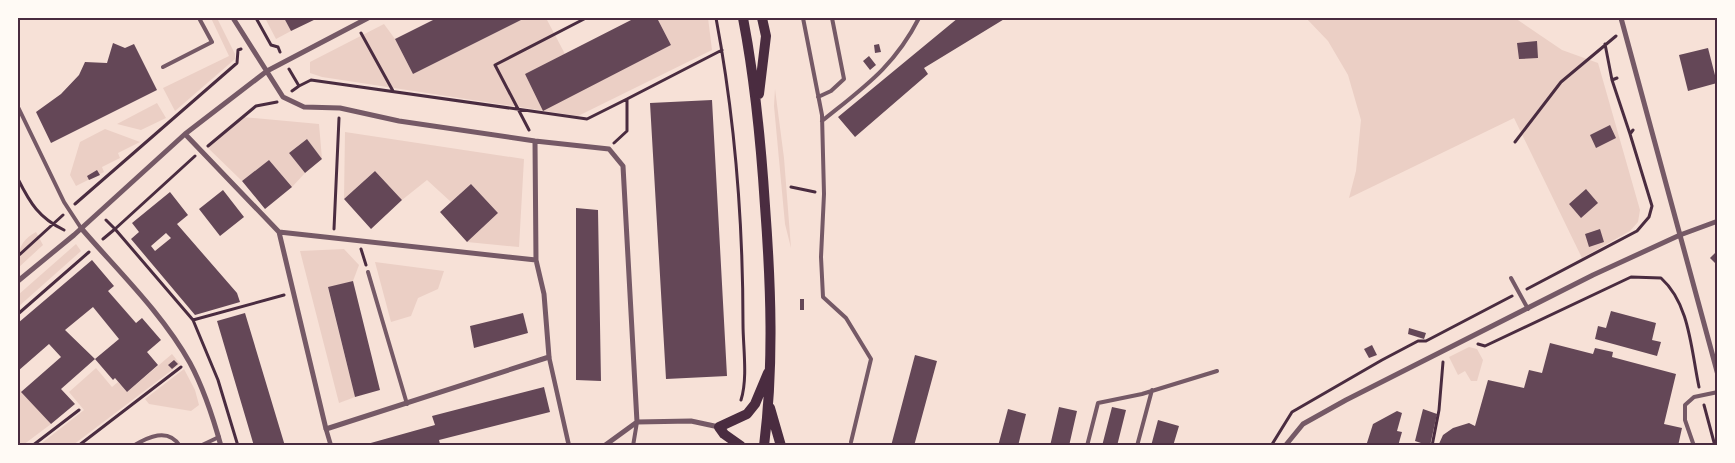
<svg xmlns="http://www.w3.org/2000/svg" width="1735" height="463" font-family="'Work Sans',sans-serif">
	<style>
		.green { fill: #ebcfc5 }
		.building { fill: #644757; fill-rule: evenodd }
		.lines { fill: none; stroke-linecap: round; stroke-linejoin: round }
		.path { stroke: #4a2c40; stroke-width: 3 }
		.service { stroke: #755966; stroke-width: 4 }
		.pedestrian { stroke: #755966; stroke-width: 4.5 }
		.minor { stroke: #755966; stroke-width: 5 }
		.secondary { stroke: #4a2c40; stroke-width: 10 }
		.neatline { fill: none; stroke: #4a2c40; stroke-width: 2 }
	</style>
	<rect width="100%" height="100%" fill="#f7e1d7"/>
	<path class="green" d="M211,18H217L235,54V59L175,111L163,88L229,56Z
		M265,18H284L291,31L276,39Z
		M525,18H546L565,54L525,74L543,110L671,45L657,18H708L712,50L578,116L322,77L310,73V62L384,24L395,39L413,74Z
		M1306,18H1515L1562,50L1598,63L1640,210L1638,222L1630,231L1582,258L1514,118L1349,198L1356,171L1361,120L1348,75L1328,41Z
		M775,89L784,158L791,248L785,224L774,106Z
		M157,103L166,118L141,130L117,124Z
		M242,117L319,124L322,159L307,139L289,153L305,173L292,187L269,160L242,181L207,147Z
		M105,129L140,142L118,153L120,158L102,167L104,172L76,186L70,175L80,142Z
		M345,132L524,159L519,247L467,242L498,213L471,184L451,202L427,180L402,200L375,171L344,199Z
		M36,232L43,245L18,268C18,250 20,241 36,232Z
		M76,244L81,251L18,307V295Z
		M344,249L359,265L353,281L328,288L355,397L339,403L300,251Z
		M375,262L444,271L438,289L418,298L411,316L391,322Z
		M1469,347L1477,349L1483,360L1477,381H1471L1465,371L1458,375L1449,357Z
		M172,354L180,364L73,445L38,446L84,410L69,392L96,368L112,387L118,382L127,392Z
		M184,369L195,390L199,405L191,411L149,404L145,399Z
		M18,387L51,424L23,445H18Z"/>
	<path class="building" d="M284,18H318L291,31Z
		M437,18H525L413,74L395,39Z
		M635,18H657L671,45L543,111L525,74Z
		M958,18H1006L924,68L928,74L855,137L838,117Z
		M1537,41L1538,58L1519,59L1517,43Z
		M113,43L125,48L134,44L157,90L51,143L36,112L61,94L79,75L85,62L107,63Z
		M879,44L881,52L875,53L874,45Z
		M1708,48L1717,83L1688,91L1679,55Z
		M869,56L876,65L870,70L863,61Z
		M712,100L727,376L666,379L650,103Z
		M1610,125L1616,138L1596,148L1590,135Z
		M307,139L322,159L305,173L289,153Z
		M269,160L292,187L265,209L242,181Z
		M97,170L100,175L89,180L87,176Z
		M375,171L402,200L371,229L344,199Z
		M471,184L498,213L467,242L440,212Z
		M1586,189L1598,203L1581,218L1569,204Z
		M223,190L244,217L220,236L199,209Z
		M170,192L188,215L177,224L237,293L240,302L195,315L131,239L139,232L132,223ZM166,233L171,238L155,251L151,246Z
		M576,208L598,210L601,381L576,380Z
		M1600,229L1604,242L1589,247L1585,234Z
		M1718,250V266L1710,258Z
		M92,260L114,286L108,291L136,323L142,318L161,340L147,352L158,365L127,392L115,378L113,380L95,359L61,389L75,404L51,424L21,392L61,357L49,344L18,371V323ZM93,307L119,339L95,359L65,330Z
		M353,281L380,390L355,397L328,287Z
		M800,299H804V310H800Z
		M1611,311L1656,323L1652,340L1661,342L1657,356L1595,339L1598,326L1606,328Z
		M245,313L285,446H254L217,321Z
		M523,313L528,333L474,348L470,326Z
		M1409,328L1426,333L1424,339L1408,334Z
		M1550,343L1593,354L1595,348L1613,352L1612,357L1676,374L1664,424L1682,428L1678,446H1438L1443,435L1453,428L1469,423L1475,426L1488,380L1524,388L1529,370L1542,373Z
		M1372,345L1377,355L1369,358L1364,349Z
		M915,355L937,361L914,446H891Z
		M174,360L178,364L172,369L168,365Z
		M544,387L550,412L439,440L440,444L436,446H360L435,425L432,416Z
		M1059,407L1077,411L1069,446H1050Z
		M1112,407L1126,410L1117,446H1102Z
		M1008,409L1026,414L1018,446H998Z
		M1423,409L1437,414L1430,446L1415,441Z
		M1397,411L1402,413L1397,431L1402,432L1398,446H1366L1373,424Z
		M1158,420L1179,426L1173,446H1151Z"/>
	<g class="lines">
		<path class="path" d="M256,18L271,45L278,47L280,52
			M716,18C735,119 743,221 743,324C743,347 748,378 741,400
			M361,33L393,91
			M1605,44L1612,80L1630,134
			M289,69L299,86L292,91
			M1612,80L1617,78
			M299,86L311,80L587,119L627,99
			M529,130L495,65L586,18
			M1515,142L1561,82L1616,36
			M614,143L627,131V99L722,50
			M208,146L256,106L277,102
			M195,156L115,229L193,320L218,380L238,446
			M18,179C30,203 39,218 64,230
			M791,187L815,192
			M75,204L237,63L238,50L241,49
			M334,229L339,118
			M103,239L115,229L106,220
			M361,249L366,265
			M18,256L63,215
			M1527,289L1637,231L1649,217L1652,206L1630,134L1633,130
			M18,314L89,252
			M193,320L284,295
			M1478,344L1485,346L1631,277L1661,278C1690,304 1691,350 1699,387
			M1704,405L1715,446
			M32,446L79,410
			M78,446L181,367
			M1271,446L1292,412L1382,360L1418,341H1426L1512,296
			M1432,446L1439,410L1443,362"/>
		<path class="service" d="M803,18L822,115L824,194L821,257L823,297L846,318L871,359L851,442
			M163,67L212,42L199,18
			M818,97L831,91L844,79L832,18
			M18,107L64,202L81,228
			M822,121C864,87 894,67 919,18
			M368,272L407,404
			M1511,278L1528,309
			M133,446C148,437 168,427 180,446
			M200,446L219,437
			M633,446L637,422
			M1087,446L1098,403L1142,394L1217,371
			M1137,446L1152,390
			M1694,446L1685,420V405L1694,397L1718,392"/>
		<path class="pedestrian" d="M549,357L569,446
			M326,429L331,446"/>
		<path class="minor" d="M233,18L283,97L304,107L340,108L399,121L535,141L609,149L623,166L637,422
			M1621,18L1718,375
			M185,134L279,232L326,429L549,357L544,294L536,260L535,141
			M81,228C118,271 162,313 190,363C204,389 213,417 221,446
			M279,232L536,260
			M18,281L74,235L185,134L267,71L368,18
			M604,446L637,422L691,421L719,427
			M1285,446L1303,424L1346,400L1593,275L1680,235L1718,221"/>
		<path class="secondary" d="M743,18C755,80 761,143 765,206C771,286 774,366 764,446
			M759,94L766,36L762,18
			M770,408L781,446
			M741,446L724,434L719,427L747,414L755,404L768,373"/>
	</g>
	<rect width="1735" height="463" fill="none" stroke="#fffaf5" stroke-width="38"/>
	<rect x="19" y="19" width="1697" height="425" class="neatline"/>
</svg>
